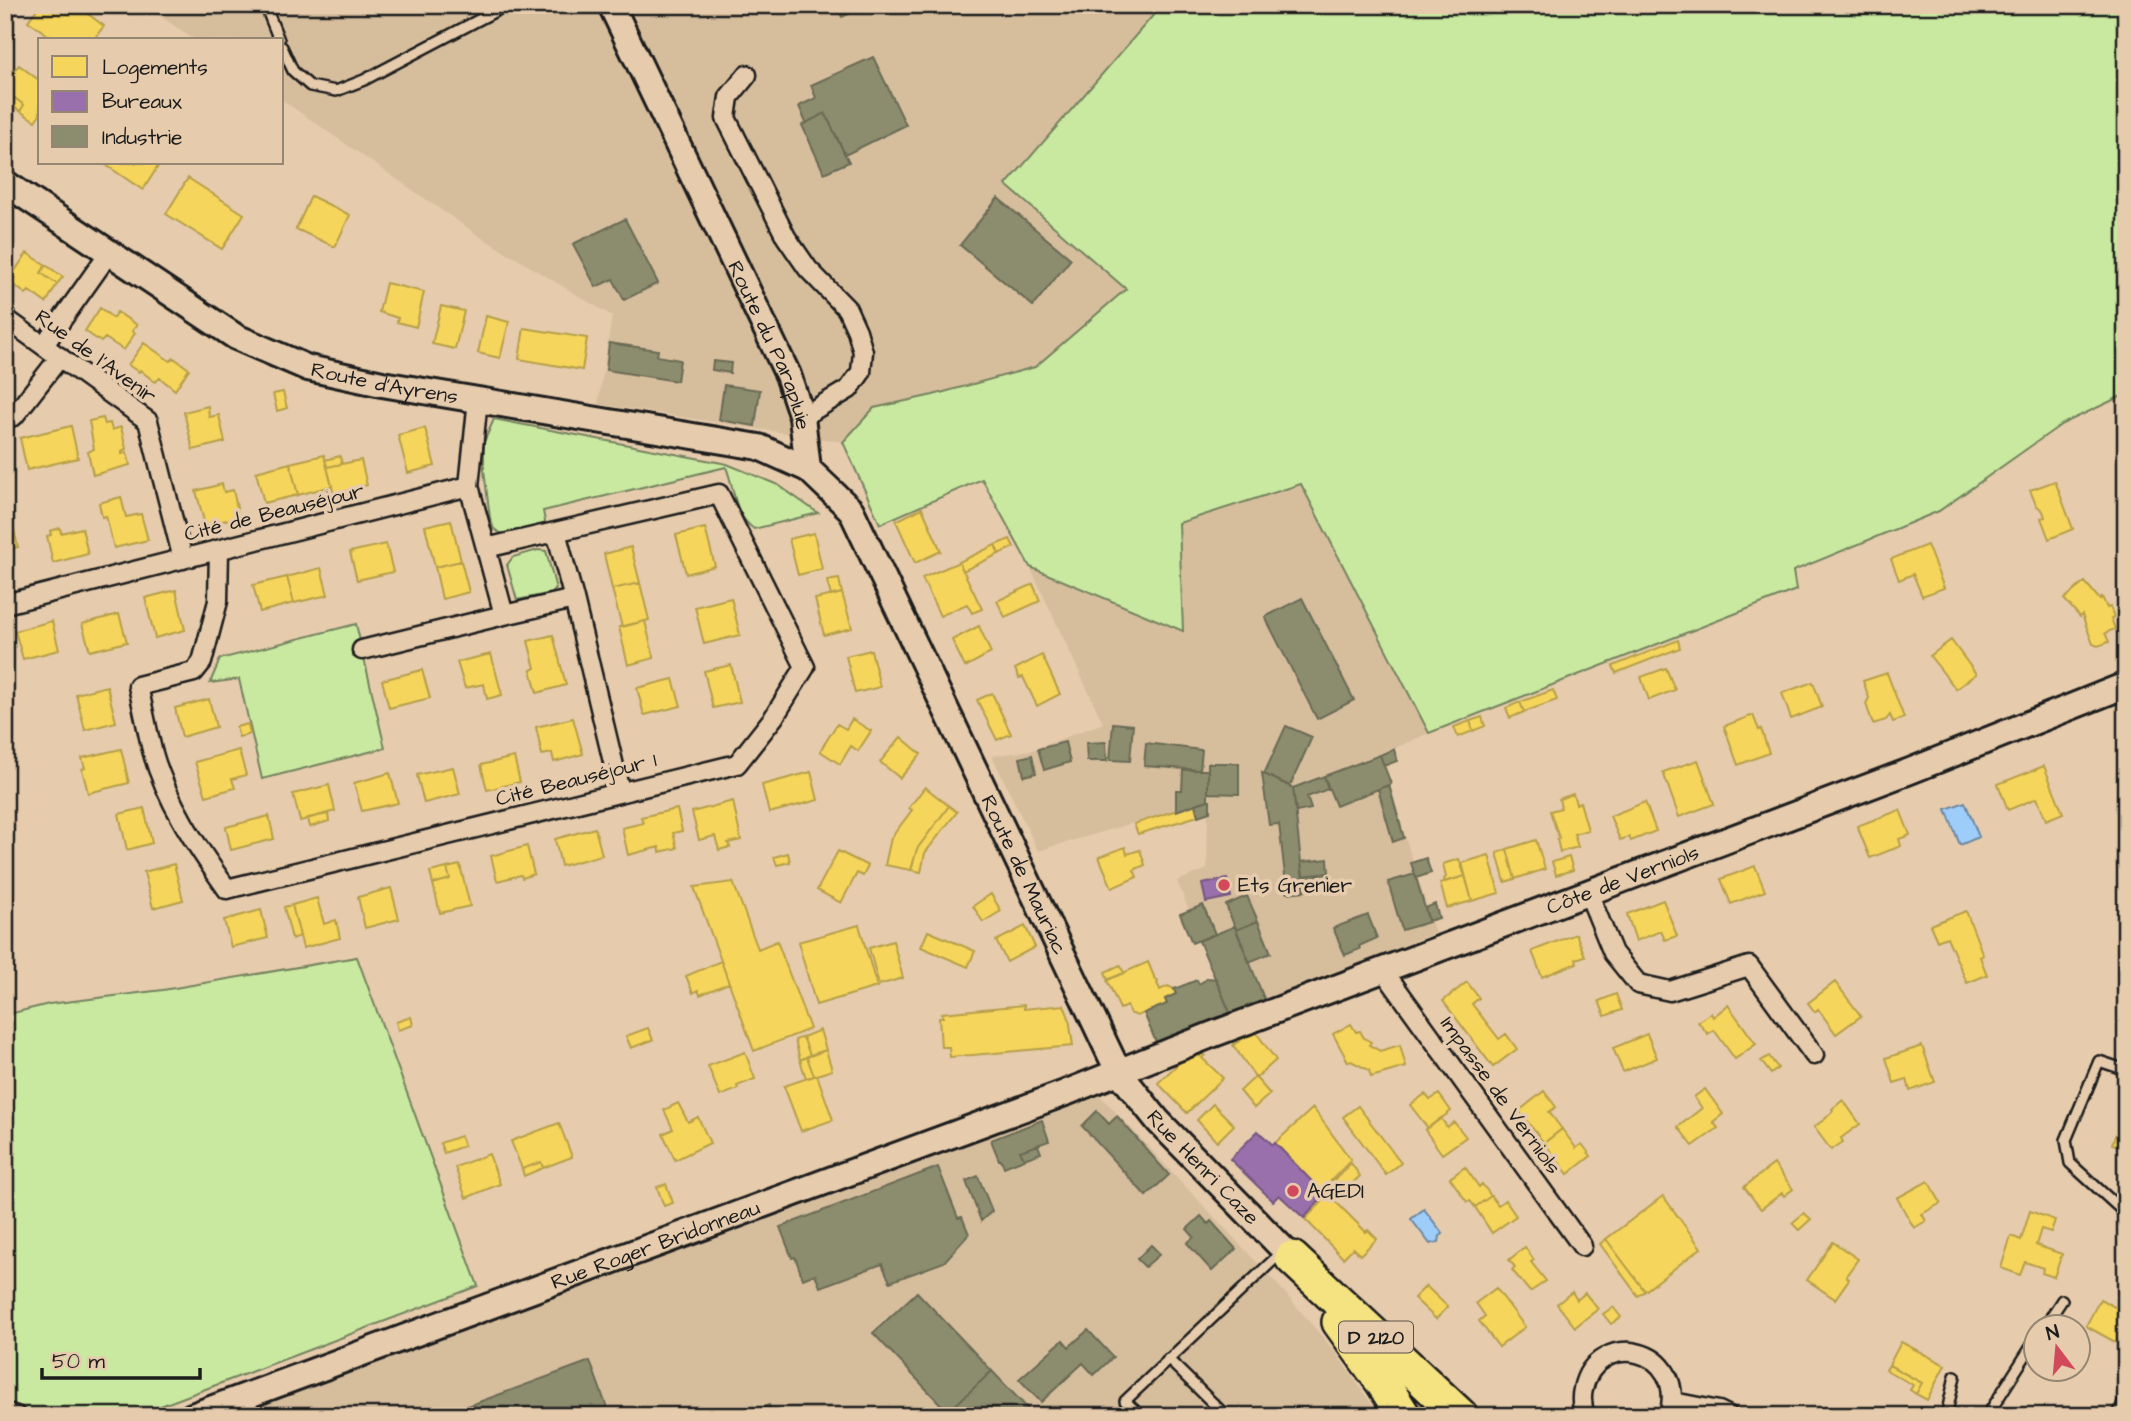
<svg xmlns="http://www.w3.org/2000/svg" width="2131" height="1421" font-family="'Architects Daughter',sans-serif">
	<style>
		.built { fill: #d6be9d }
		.green { fill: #cae9a0; stroke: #73825e; stroke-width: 2 }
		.water { fill: #9ecdfa; stroke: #6a86a1; stroke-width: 2 }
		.homes { fill: #f6d55c; stroke: #b59e49; stroke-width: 2 }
		.offices { fill: #9970ab; stroke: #745780; stroke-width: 2 }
		.industry { fill: #8c8c6e; stroke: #6a6a55; stroke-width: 2 }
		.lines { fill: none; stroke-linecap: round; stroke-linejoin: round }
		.lane-casing { stroke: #1c1c1c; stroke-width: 14 }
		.street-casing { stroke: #1c1c1c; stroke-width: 23 }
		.secondary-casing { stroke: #1c1c1c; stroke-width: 30 }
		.highway-casing { stroke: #1c1c1c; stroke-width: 38 }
		.lane { stroke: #e6ccad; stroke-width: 9 }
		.street { stroke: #e6ccad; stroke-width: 18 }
		.secondary { stroke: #e6ccad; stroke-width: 24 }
		.highway { stroke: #f5e382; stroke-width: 33 }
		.poi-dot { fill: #d1495b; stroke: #e6ccad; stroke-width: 2.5 }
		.labels { text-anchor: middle; stroke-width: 7; stroke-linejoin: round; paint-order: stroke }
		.shield { fill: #e6ccad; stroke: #595148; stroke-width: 2 }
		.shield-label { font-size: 19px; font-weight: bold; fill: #1c1c1c }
		.street-label { font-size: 21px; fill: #1c1c1c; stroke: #e6ccad }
		.poi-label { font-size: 21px; fill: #1c1c1c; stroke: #e6ccad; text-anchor: start }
	</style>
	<rect width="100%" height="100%" fill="#e6ccad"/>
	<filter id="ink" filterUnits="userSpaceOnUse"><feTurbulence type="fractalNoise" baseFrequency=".0143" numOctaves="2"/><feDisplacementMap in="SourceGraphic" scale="14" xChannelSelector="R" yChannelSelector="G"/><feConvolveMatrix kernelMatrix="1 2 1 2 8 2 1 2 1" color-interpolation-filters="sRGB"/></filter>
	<g filter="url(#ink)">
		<path class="built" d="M144,5H1162L1006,185L1127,289L1035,367L933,395L874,408L843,442L598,404L612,316L479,236L282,100V40H195Z
			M1301,484L1429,733L1380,755L1435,933L1231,1015L1177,881L1207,869L1208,801L1038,851L992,756L1032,750L1103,723L1030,567L1182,631L1178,523Z
			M1095,1090L1281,1288L1336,1353L1380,1416H234Z"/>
		<path class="green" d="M1162,5H2126V394L2062,424L1939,511L1793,571L1796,590L1429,733L1301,484L1179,523L1183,631L1030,567L982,479L880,524L843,442L874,408L933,395L1035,367L1126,289L1006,185Z
			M494,419L727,464L778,485L818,513L754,529C733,514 735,489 726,467L543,511L546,527L506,536L494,529L490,518L484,470V442Z
			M538,550L546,551L556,589L552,593L517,600L507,565L513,557Z
			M356,624L385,748L262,779L239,679L210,683L220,659Z
			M357,957L478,1286L134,1416H5V1015L49,1004L163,990Z"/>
		<path class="water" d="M1965,802L1979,837L1960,845L1946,809Z
			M1424,1209L1443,1234L1440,1236L1439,1242L1430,1244L1411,1219Z"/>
		<path class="homes" d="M40,5H76L104,26L93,40H55L28,21Z
			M19,65L40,81V114L35,121L20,111L24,105L5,91V84Z
			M5,91L24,105L20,111L5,101Z
			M103,163H160L143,190Z
			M188,178L244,214L222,249L166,214Z
			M311,196L350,215L335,247L296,229Z
			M27,253L46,265L41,273L57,284L46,303L29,291L26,294L8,281Z
			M46,265L63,277L57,284L41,273Z
			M386,283L424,292L416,327L397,322L398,318L379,312Z
			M441,306L464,311L455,349L432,344Z
			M100,308L113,318L117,312L137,325L132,331L135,333L124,350L105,338L101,342L85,331Z
			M486,316L509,322L500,358L478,353Z
			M524,328L587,338L582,370L519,359Z
			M144,343L170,361L174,358L189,369L175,390L160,378L155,382L140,370L139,372L128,365Z
			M283,392L287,408L277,411L273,394Z
			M208,406L209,417L219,415L225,442L193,450L184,412Z
			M103,418L105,424L110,423L112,430L121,427L126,449L122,451V454L127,453L130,465L93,475L88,452L94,449L89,421Z
			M71,426L78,458L27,470L20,438Z
			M425,428L435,466L408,473L398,435Z
			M324,455L332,486L298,495L290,463Z
			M340,456L342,464L327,467L325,460Z
			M361,460L367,485L334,495L327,467Z
			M290,463L298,495L264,503L256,472Z
			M2055,481L2073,529L2049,539L2041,518L2045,517L2043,511L2036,505L2030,490Z
			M222,484L224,492L233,490L239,517L205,525L196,491Z
			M121,497L126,517L141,514L148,540L114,548L106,516L102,517L99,503Z
			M922,508L941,551L915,563L896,521Z
			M451,520L461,561L435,567L425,526Z
			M13,526L18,547L10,549L12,555L5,556V528Z
			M60,528L61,533L82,528L88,554L53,563L47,536L51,535L50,531Z
			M705,528L715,566L686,574L676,535Z
			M814,533L822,569L798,575L789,539Z
			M1010,539L1014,547L999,554L995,545Z
			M386,544L393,572L357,580L350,552Z
			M995,545L999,554L963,571L959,562Z
			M1927,545L1944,588L1922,596L1913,574L1899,580L1891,559Z
			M631,547L640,583L612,589L604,554Z
			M461,561L469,592L442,599L435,567Z
			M959,562L982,609L972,613L967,604L940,616L922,578Z
			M321,568L328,595L294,603L287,577Z
			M287,577L294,603L260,612L253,585Z
			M839,579L842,593L831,596L827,581Z
			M2085,582L2100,600L2102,597L2107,608L2110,607L2114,617L2111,618L2115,629L2105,633L2109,642L2098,646L2093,644L2082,615L2080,617L2064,599Z
			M640,583L649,620L622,627L612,589Z
			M1033,584L1040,601L1005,617L997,601Z
			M176,590L185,630L155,638L145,598Z
			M842,593L852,628L824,635L815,599Z
			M731,598L740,635L704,644L695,607Z
			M119,614L127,642L90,651L82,624Z
			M52,621L59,650L23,659L15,631Z
			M645,621L654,658L628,665L619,627Z
			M979,626L991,653L965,667L952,640Z
			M553,635L566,685L537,693L531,670L535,668L528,641Z
			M1678,640L1680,648L1616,673L1613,666Z
			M1951,640L1976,674L1956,689L1930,656Z
			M871,650L880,687L855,693L846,656Z
			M491,654L502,695L487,699L484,684L465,688L457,662Z
			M1042,655L1060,694L1037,706L1023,677L1019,678L1015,669Z
			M731,665L740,702L713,708L704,671Z
			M1666,668L1675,690L1649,700L1641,677Z
			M422,670L430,698L389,708L382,680Z
			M1887,673L1904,718L1893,722L1890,715L1886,720L1873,724L1866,704L1869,698L1863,681Z
			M673,679L681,706L644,715L637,688Z
			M1813,682L1822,707L1791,719L1782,693Z
			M107,686L116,722L85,730L76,694Z
			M1553,690L1557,700L1524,712L1520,702Z
			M992,693L1011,734L997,740L977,700Z
			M209,699L216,727L182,737L175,708Z
			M1520,702L1524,712L1510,718L1506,708Z
			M1753,715L1759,730L1761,729L1769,753L1738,765L1724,726Z
			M1482,717L1485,726L1473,731L1470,721Z
			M573,718L583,754L554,762L552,753L542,755L536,727Z
			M852,719L871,731L858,751L851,746L840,764L820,751L837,724L846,729Z
			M1470,721L1473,731L1458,737L1454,727Z
			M248,724L250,734L239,737L236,727Z
			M901,737L921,754L900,778L880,762Z
			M121,749L129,783L88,793L82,769L85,768L82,758Z
			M239,750L246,775L232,779L235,788L206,796L195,762Z
			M514,757L520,782L487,790L481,765Z
			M1698,760L1714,804L1679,817L1663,772Z
			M2044,766L2063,813L2046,820L2037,798L2008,810L1998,784Z
			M453,767L460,794L424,803L417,775Z
			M811,772L818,800L769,813L762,785Z
			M390,773L398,803L362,811L354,783Z
			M329,785L335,811L300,821L293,794Z
			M925,787L949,806L917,849L911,870L885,865L891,838L912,810L909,808Z
			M1573,794L1576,804L1580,802L1588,830L1574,834L1578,847L1560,852L1557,839L1559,838L1550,811L1561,808L1559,799Z
			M733,801L741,840L728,843L730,847L719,850L715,836L699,840L692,812Z
			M1645,802L1656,831L1631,841L1629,837L1620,840L1610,816Z
			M1195,804L1198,816L1138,834L1134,824Z
			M949,806L957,812L925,853L921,872L911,870L917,849Z
			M144,808L152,843L127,850L119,814Z
			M677,809L682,831L673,833L677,848L660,852L659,847L628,855L622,828L643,823L641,817Z
			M1900,810L1910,835L1899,839L1901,846L1870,858L1857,826Z
			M328,814L329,821L310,827L308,818Z
			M269,816L274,839L231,850L226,827Z
			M595,828L602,855L561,866L555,839Z
			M1536,840L1545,869L1515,879L1507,849Z
			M527,846L534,874L522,878L521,875L497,881L491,856Z
			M1125,847L1127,854L1140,850L1145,865L1134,870L1137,877L1112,888L1099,857Z
			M1507,849L1515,879L1505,882L1497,853Z
			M838,851L868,866L863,876L857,873L841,903L817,890Z
			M788,853L790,862L777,865L774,857Z
			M1489,855L1499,893L1472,901L1462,863Z
			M1569,857L1573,870L1556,875L1552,862Z
			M1459,859L1465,876L1445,882L1444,879L1446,877L1443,864Z
			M174,864L183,900L153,908L144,872Z
			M460,865L470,906L440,913L433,884L450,879L447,868Z
			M1755,866L1765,891L1731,904L1721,879Z
			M447,868L450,879L433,884L430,872Z
			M1465,876L1472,901L1447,908L1440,883Z
			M733,882L758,949L777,941L810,1029L754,1051L694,887Z
			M391,888L399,919L365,928L358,897Z
			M991,894L1001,911L983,922L973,906Z
			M317,898L324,924L336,920L340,938L303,948L292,905Z
			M1663,900L1677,936L1665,940L1661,931L1636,941L1627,914Z
			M292,905L300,936L292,939L284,907Z
			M261,910L268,938L231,947L224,920Z
			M1966,911L1983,955L1980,957L1987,975L1967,983L1947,937L1937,941L1930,925Z
			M859,925L877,987L816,1005L798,942Z
			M1025,926L1035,947L1007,962L996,941Z
			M928,931L975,951L968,967L921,947Z
			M1576,934L1585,956L1576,959L1577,963L1542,977L1532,951Z
			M893,941L903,978L879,985L869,948Z
			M721,961L729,983L700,995L698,990L693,993L686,976Z
			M1148,962L1155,979L1158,981L1157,983L1160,990L1168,986L1174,989L1176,994L1165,999L1167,1004L1137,1016L1130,1013L1127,1006L1120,1009L1107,980Z
			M1120,965L1124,973L1108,980L1105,972Z
			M1467,982L1479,998L1472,1004L1499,1039L1506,1034L1517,1049L1493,1067L1443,1001Z
			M1835,982L1861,1016L1836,1034L1818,1009L1815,1012L1808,1003Z
			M1616,994L1622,1010L1605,1016L1599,1001Z
			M1024,1005V1009L1064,1005L1069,1018L1073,1046L950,1057L949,1047H941L939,1017H943L942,1013Z
			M1728,1005L1756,1044L1735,1059L1714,1030L1708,1034L1698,1022L1711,1013L1713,1017Z
			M411,1017L413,1025L398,1030L396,1022Z
			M1351,1024L1356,1032L1360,1031L1364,1038L1371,1042L1369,1045L1380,1051L1400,1045L1406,1067L1371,1077L1369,1070L1351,1061L1348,1062L1333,1034Z
			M648,1028L653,1040L631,1048L626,1036Z
			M820,1030L826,1050L810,1055L803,1037Z
			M1255,1031L1276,1060L1256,1078L1233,1045Z
			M1647,1034L1657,1058L1623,1072L1613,1048Z
			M803,1037L810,1055L800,1060L795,1040Z
			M1922,1046L1935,1082L1910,1091L1907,1079L1894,1083L1886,1058Z
			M826,1050L832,1070L814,1076L807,1057Z
			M745,1052L755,1079L737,1086L738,1089L720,1096L708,1066Z
			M1203,1053L1205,1055L1202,1058L1223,1078L1187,1113L1158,1083L1182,1060L1198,1054L1200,1056Z
			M1769,1056L1778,1068L1771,1074L1761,1061Z
			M807,1057L814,1076L806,1078L800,1060Z
			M817,1075L833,1120L801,1131L784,1086Z
			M1255,1077L1270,1094L1254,1108L1240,1091Z
			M1705,1089L1723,1114L1713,1122L1718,1128L1693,1146L1678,1127L1702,1108L1694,1097Z
			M1544,1091L1556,1107L1549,1112L1562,1129L1544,1143L1519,1111Z
			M1425,1094L1430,1100L1439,1094L1451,1111L1428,1128L1410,1105Z
			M1843,1100L1860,1124L1841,1138L1843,1142L1831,1150L1814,1127L1825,1119L1833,1111L1832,1109Z
			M678,1103L688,1122L698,1117L710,1143L675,1160L663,1134L673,1129L664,1110Z
			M1213,1104L1234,1125L1217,1142L1197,1120Z
			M1358,1106L1401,1163L1386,1175L1343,1117Z
			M1313,1108L1351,1160L1321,1191L1275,1143Z
			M1441,1118L1447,1127L1454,1122L1466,1137L1442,1154L1425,1130Z
			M559,1123L572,1157L543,1168L541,1162L522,1169L511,1141Z
			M1562,1129L1576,1148L1582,1144L1591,1156L1568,1174L1544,1143Z
			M2117,1131L2126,1134L2124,1148L2112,1144Z
			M460,1136L464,1146L444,1153L440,1143Z
			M489,1154L500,1184L466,1198L455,1167Z
			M541,1162L543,1168L524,1176L522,1169Z
			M1351,1163L1360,1176L1334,1200L1366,1232L1368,1230L1377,1239L1360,1255L1353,1248L1343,1258L1305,1219L1327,1197L1324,1191Z
			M1774,1164L1793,1189L1784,1196L1782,1193L1761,1209L1744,1187Z
			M1465,1167L1479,1187L1482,1184L1491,1196L1475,1207L1470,1201L1467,1202L1450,1178Z
			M1928,1181L1941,1203L1922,1214L1926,1221L1914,1228L1897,1198Z
			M666,1184L673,1203L664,1206L657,1187Z
			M1491,1196L1498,1205L1505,1200L1516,1216L1492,1233L1475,1207Z
			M1663,1196L1701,1248L1645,1291L1606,1239Z
			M2030,1211L2055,1220L2051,1232L2041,1229L2036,1245L2062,1254L2054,1277L2042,1273L2043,1268L2025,1262L2020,1275L2001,1268L2011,1236L2021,1240Z
			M1804,1213L1811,1219L1799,1230L1792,1223Z
			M1606,1239L1645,1291L1638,1296L1600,1244Z
			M1833,1242L1858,1259L1846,1276L1849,1279L1835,1299L1807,1280Z
			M1525,1247L1534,1260L1531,1262L1546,1281L1530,1292L1512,1270L1515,1267L1509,1260Z
			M1426,1286L1448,1307L1436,1319L1414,1298Z
			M1496,1288L1525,1327L1499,1347L1479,1321L1485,1316L1476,1303Z
			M1572,1292L1577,1300L1585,1293L1598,1309L1575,1327L1557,1304Z
			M2100,1299L2126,1313V1348L2086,1326Z
			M1613,1307L1621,1317L1611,1324L1603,1314Z
			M1901,1342L1945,1365L1927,1400L1916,1394L1922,1383L1889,1365Z
			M1889,1365L1922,1383L1916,1394L1910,1390L1913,1385L1886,1370Z"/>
		<path class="offices" d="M1227,879L1231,897L1206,902L1202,884Z
			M1258,1131L1273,1145L1275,1143L1325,1195L1304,1218L1279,1195L1273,1201L1230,1159Z"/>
		<path class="industry" d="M5,5H21L5,27Z
			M836,5H868L842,17Z
			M873,57L906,125L845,155L825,113L806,123L799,106L816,98L811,85Z
			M825,113L849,162L824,173L802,125Z
			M998,198L1071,259L1033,306L960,245Z
			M625,219L658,283L624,300L613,279L596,287L573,244Z
			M609,343L658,350L657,356L680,360L677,381L606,370Z
			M713,361L731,363L730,373L712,370Z
			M724,385L760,390L755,426L719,420Z
			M1302,598L1354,700L1317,719L1265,617Z
			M1113,723L1133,725L1130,761L1110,760Z
			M1286,726L1312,737L1290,786L1264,774Z
			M1065,742L1070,762L1044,770L1038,749Z
			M1106,742L1107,761H1087L1086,743Z
			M1146,743L1202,750L1200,770L1144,766Z
			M1394,749L1397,761L1384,766L1380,755Z
			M1032,755L1036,773L1024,776L1020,758Z
			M1380,755L1391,784L1336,806L1324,776Z
			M1208,763H1239V794L1208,793Z
			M1183,770H1208V800L1176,811V790H1182Z
			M1262,773L1293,788L1304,891L1287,893L1279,824L1269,825Z
			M1324,776L1328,789L1307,797L1311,809L1296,812L1293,788Z
			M1389,785L1404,838L1393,842L1378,789Z
			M1208,800H1210V812L1198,816L1195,804Z
			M1426,858L1431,873L1416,878L1411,863Z
			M1328,859L1329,873L1303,876L1301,862Z
			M1329,873L1330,888L1304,891L1303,876Z
			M1415,874L1429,922L1402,930L1388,882Z
			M1247,896L1258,921L1236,930L1226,905Z
			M1435,904L1439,918L1428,921L1425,908Z
			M1203,905L1215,934L1192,943L1180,914Z
			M1368,915L1377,938L1359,946L1360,949L1345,955L1333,928Z
			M1258,921L1271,953L1249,962L1236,930Z
			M1235,926L1265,1001L1231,1015L1199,941Z
			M1208,978L1216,979L1231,1015L1157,1045L1144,1013L1167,1004L1165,999L1176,994L1174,989L1197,980L1199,984Z
			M1097,1111L1109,1124L1117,1116L1169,1175L1146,1196L1082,1126Z
			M1042,1120L1049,1141L1020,1151L1024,1159L1004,1167L1001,1160H999L991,1140Z
			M1038,1145L1041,1153L1024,1159L1020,1151Z
			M938,1167L958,1218L962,1217L969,1234L944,1262L890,1282L882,1264L820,1287L815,1274L803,1279L795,1257L792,1258L780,1227Z
			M978,1176L992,1211L981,1221L966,1181Z
			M1201,1216L1208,1224L1211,1221L1236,1249L1212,1271L1187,1243L1194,1237L1187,1229Z
			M1151,1245L1160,1254L1145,1267L1137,1259Z
			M917,1292L992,1371L948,1412L873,1333Z
			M1088,1330L1113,1357L1094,1375L1083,1363L1041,1402L1019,1379L1063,1340L1069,1347Z
			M590,1361L610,1416H441Z
			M992,1371L1035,1416H948L946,1414L948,1412Z
			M769,1405L773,1416H743L742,1415Z"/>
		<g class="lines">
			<g class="lane-casing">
				<path id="lane" d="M265,5L279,40
					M282,47L293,71L310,86L336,91L364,80L507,5
					M2126,1070L2099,1061L2066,1140L2070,1163L2126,1214
					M2045,1326L2062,1300
					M1168,1359L1226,1416
					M1141,1416L1125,1401L1283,1251
					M1946,1416L1955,1376
					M1987,1416L2036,1339
					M2117,1416L2126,1397"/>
			</g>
			<g class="street-casing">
				<path id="street" d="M747,75L729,97L726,118L786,237L808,269L847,309L857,331L863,352L861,372L849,389L802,417
					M5,318L148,421L183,559
					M44,345L109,253
					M14,416L60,357
					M556,532L574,599
					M486,548L504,615L574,599L620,791
					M219,550L218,601L202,662L194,672L138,686C143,708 147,729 152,750C166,801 197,847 227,889L737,764L774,717L805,667L719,494L486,548L469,486
					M5,604L469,486L478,399
					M362,650L504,615
					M1588,892L1613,953L1638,984L1670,991L1749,966L1814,1055
					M1383,970L1582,1246
					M1673,1402L1719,1411L1729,1416
					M5,1412L16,1416
					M1586,1416C1582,1408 1581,1398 1583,1389C1596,1328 1689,1346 1669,1416"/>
			</g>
			<g class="secondary-casing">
				<g id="secondary">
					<path id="s1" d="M611,5L788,375L802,417L808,469L851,510L1118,1071L1158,1121L1292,1258"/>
					<path id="s2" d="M5,183L236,337L308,368L382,384L759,447L808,469"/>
					<path id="s3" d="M192,1416L1065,1093L1211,1035L1910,771L2126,685"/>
				</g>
			</g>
			<g class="highway-casing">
				<path id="highway" d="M1292,1258L1461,1416
					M1339,1322L1383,1383L1404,1416"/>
			</g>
			<use href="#lane" class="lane"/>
			<use href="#street" class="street"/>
			<use href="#secondary" class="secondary"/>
			<use href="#highway" class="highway"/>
		</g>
	</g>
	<g class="poi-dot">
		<circle cx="1224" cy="885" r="7"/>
		<circle cx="1293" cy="1191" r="7"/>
	</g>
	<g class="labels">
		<rect class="shield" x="1339" y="1321.5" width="74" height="31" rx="5"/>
		<g class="shield-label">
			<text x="1376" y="1344">D 2120</text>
		</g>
		<g class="street-label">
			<text dy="7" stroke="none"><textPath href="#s1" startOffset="376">Route du Parapluie</textPath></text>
			<text transform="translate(96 356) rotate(36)" y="7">Rue de l'Avenir</text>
			<text dy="7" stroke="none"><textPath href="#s2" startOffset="434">Route d'Ayrens</textPath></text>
			<text transform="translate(274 512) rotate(-14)" y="7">Cité de Beauséjour</text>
			<text transform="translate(576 779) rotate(-14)" y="7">Cité Beauséjour 1</text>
			<text dy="7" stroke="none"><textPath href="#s1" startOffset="970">Route de Mauriac</textPath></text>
			<text dy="7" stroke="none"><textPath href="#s3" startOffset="1528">Côte de Verniols</textPath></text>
			<text transform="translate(1501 1095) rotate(54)" y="7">Impasse de Verniols</text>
			<text dy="7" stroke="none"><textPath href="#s1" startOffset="1316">Rue Henri Caze</textPath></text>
			<text dy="7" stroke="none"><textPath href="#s3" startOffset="494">Rue Roger Bridonneau</textPath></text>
		</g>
		<g class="poi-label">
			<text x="1238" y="892">Ets Grenier</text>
			<text x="1307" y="1198">AGEDI</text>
		</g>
	</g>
	<rect width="2131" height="1421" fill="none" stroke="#e6ccad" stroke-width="28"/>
	<rect x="14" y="14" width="2103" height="1393" fill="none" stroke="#1c1c1c" stroke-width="2.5" filter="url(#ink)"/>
	<rect x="38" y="38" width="245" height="126" fill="#e6ccad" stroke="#958673" stroke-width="2"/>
	<rect x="52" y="56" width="35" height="21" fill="#f6d55c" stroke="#958673" stroke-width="2"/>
	<text x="102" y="74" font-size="21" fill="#1c1c1c">Logements</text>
	<rect x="52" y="91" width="35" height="21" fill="#9970ab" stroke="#958673" stroke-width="2"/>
	<text x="102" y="108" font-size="21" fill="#1c1c1c">Bureaux</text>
	<rect x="52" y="126" width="35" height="21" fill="#8c8c6e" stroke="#958673" stroke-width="2"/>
	<text x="102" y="144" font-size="21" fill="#1c1c1c">Industrie</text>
	<g transform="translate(2057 1348) rotate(344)"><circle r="33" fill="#e6ccad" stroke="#958673" stroke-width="2"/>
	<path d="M0-5L12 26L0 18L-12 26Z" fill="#d1495b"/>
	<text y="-10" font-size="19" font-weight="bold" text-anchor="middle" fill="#1c1c1c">N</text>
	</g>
	<path d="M42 1368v10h158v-10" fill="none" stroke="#1c1c1c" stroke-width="3.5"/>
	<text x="52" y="1368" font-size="21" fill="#1c1c1c" stroke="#e6ccad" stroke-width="5" paint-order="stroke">50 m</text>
</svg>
